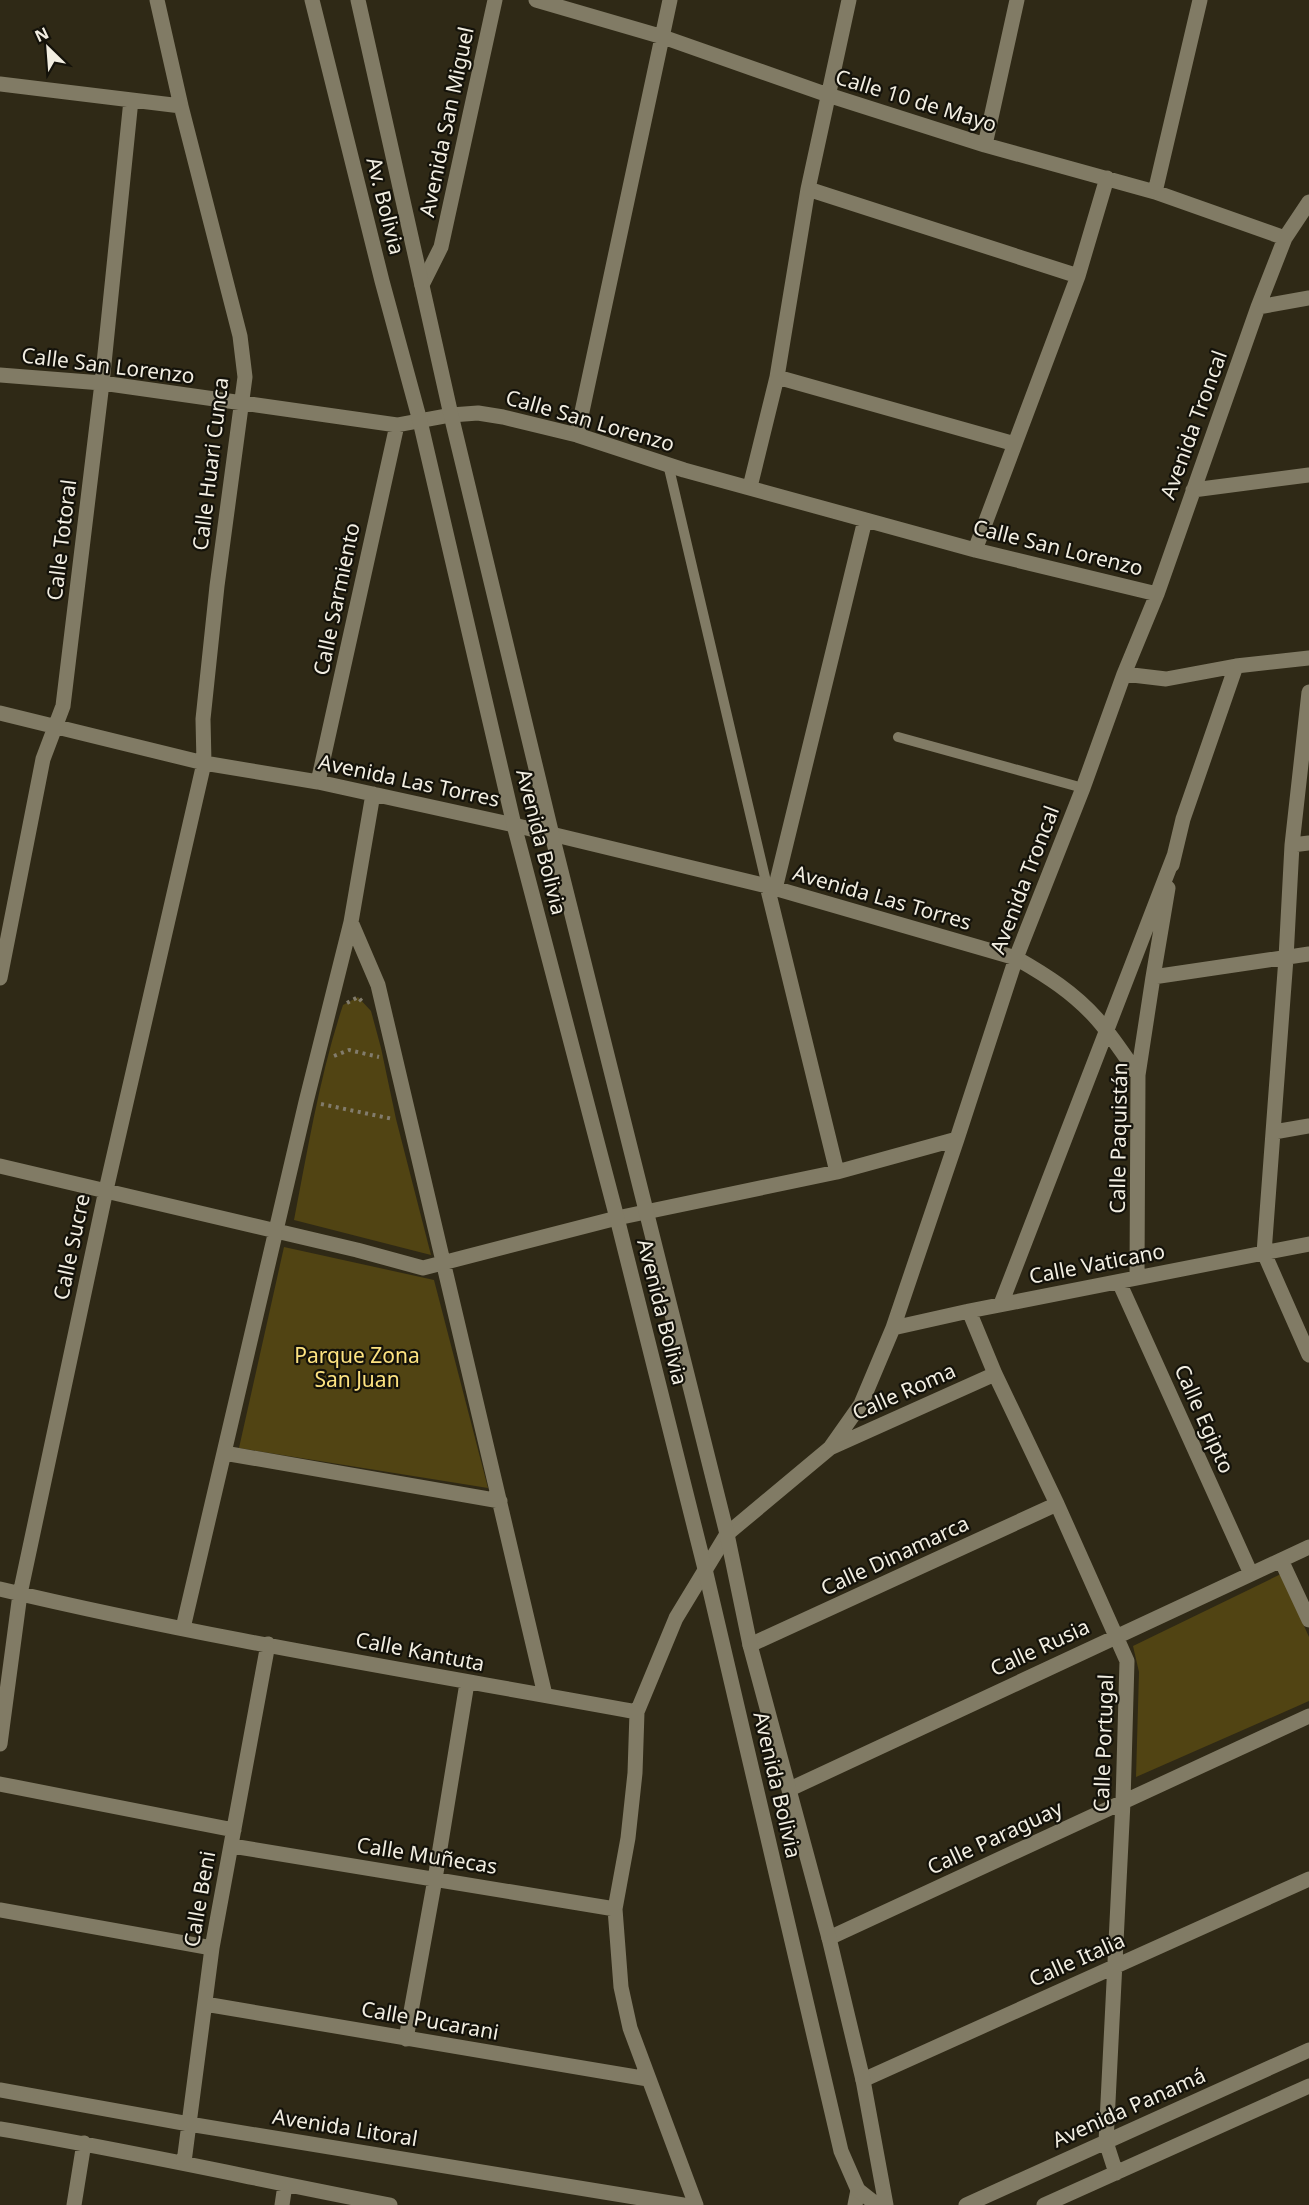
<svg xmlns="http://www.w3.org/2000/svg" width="1309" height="2205" font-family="'Noto Sans',sans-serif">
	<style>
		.green { fill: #514413 }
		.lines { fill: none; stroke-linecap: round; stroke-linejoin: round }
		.path { stroke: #827c6c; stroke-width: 4; stroke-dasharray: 3 4.5; stroke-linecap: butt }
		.lane { stroke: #817b65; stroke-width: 10 }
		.street { stroke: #817b65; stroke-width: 15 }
		.secondary { stroke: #817b65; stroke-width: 15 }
		.labels { text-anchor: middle; stroke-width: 4.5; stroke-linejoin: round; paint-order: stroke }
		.street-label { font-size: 21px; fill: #f2eee2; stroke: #14120a }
		.park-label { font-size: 21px; fill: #fde381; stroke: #14120a }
	</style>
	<rect width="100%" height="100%" fill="#2f2916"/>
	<path class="green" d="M358,997L371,1011L381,1048L396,1119L431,1255L294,1220C308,1148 320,1074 343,1005Z
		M284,1247L434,1280L488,1488L239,1448Z
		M1281,1574L1309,1637V1701L1136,1777L1139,1672L1133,1646Z"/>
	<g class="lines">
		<path class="path" d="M347,1003L358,997L364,1004
			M334,1056L349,1050L379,1057
			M321,1104L393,1119"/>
		<path class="lane" d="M668,464L767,886
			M898,737L1083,788"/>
		<path class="street" d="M536,0L663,37L828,95L985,145L1155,192L1285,238
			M0,84L181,106
			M985,145L1017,0
			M808,189L1078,276
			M1155,192L1200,0
			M422,285L441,247L495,0
			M1258,307L1309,298
			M0,375L102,383L397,425L451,415L478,413L503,417L577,435L684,470L975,550L1157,594
			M777,377L1015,444
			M577,435L670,0
			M750,487L777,377L808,189L849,0
			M1193,490L1309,475
			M975,550L1078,276L1107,178
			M1124,674L1166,679L1236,666L1309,658
			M1309,692L1292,845L1286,958L1264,1253L1309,1355
			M0,713L204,763L318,782L514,825L767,886L1016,958C1046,975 1074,993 1097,1019C1112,1036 1125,1056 1138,1075
			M318,782L397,425
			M1292,845L1309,843
			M1172,865L1183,819L1236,666
			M767,886L837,1172
			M775,889L865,520
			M351,922L378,985L545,1695
			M1153,977L1168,888
			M0,978L43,759L63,706L102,383L131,100
			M1274,1132L1309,1126
			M0,1166L357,1250L423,1268L617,1218L837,1172L957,1139
			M1137,1277L1138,1075L1153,977L1309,954
			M1119,1282L1251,1574
			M1001,1304L1174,856
			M969,1311L995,1374L1057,1504L1127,1661L1123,1802L1106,2142L1116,2173
			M893,1328L969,1311L1309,1244
			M830,1448L995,1374
			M224,1453L500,1501
			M1281,1560L1309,1620
			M0,1589C210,1639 424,1673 637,1712L676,1618L727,1534L830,1448L861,1404L893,1328L957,1139L1016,958L1083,788L1124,674L1157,594L1258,307L1285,238L1309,202
			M183,1628L306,1102L351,922L373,794
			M750,1645L1057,1504
			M637,1712L635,1773L628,1838L615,1909L621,1987L630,2028L696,2205
			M0,1744L20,1594L106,1190L204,763L203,719L217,586L245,377L240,336L181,106L157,0
			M0,1784L234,1830
			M790,1789L1309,1547
			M232,1846L615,1909
			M0,1910L212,1948
			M829,1938L1309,1716
			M205,2004L648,2079
			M406,2039L435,1879L467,1683
			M863,2080L1309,1879
			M0,2090L189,2124L683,2205
			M0,2129C131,2151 260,2180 390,2205
			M184,2162L212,1948L268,1644
			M74,2205L84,2143
			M282,2205L285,2185
			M855,2205L858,2190
			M966,2205L1309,2050
			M1044,2205L1309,2086"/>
		<path class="secondary" d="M312,0L382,281L420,421L514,825L617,1218L705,1569L841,2151L858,2190L877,2205
			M358,0L451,415L552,835L727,1534L750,1645L829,1938L863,2080L886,2205"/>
	</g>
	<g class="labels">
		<g class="street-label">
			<text transform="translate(916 101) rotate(17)" y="7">Calle 10 de Mayo</text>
			<text transform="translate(447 122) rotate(-78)" y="7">Avenida San Miguel</text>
			<text transform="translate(385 206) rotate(76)" y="7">Av. Bolivia</text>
			<text transform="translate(108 366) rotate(7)" y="7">Calle San Lorenzo</text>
			<text transform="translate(590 421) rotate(16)" y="7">Calle San Lorenzo</text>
			<text transform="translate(1194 425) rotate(-70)" y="7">Avenida Troncal</text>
			<text transform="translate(211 464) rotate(-83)" y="7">Calle Huari Cunca</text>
			<text transform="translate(62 540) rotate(-83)" y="7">Calle Totoral</text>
			<text transform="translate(1058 548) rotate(14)" y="7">Calle San Lorenzo</text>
			<text transform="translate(337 599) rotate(-78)" y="7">Calle Sarmiento</text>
			<text transform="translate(409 781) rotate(12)" y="7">Avenida Las Torres</text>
			<text transform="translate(541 842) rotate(76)" y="7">Avenida Bolivia</text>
			<text transform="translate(1025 880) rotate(-69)" y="7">Avenida Troncal</text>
			<text transform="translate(882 898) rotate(16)" y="7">Avenida Las Torres</text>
			<text transform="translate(1119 1138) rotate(-89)" y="7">Calle Paquistán</text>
			<text transform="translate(72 1247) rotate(-78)" y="7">Calle Sucre</text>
			<text transform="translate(1097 1264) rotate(-11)" y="7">Calle Vaticano</text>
			<text transform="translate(662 1312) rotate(76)" y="7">Avenida Bolivia</text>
			<text transform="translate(904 1392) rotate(-24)" y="7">Calle Roma</text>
			<text transform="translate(1204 1419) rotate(66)" y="7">Calle Egipto</text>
			<text transform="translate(895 1556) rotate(-25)" y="7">Calle Dinamarca</text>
			<text transform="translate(1040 1648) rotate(-25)" y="7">Calle Rusia</text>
			<text transform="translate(420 1652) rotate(11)" y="7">Calle Kantuta</text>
			<text transform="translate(1104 1743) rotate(-88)" y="7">Calle Portugal</text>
			<text transform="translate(777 1785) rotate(77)" y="7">Avenida Bolivia</text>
			<text transform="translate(995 1838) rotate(-25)" y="7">Calle Paraguay</text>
			<text transform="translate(427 1856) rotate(9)" y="7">Calle Muñecas</text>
			<text transform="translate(200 1899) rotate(-80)" y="7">Calle Beni</text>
			<text transform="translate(1077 1960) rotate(-24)" y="7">Calle Italia</text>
			<text transform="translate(430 2021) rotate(10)" y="7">Calle Pucarani</text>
			<text transform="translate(1129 2108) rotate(-24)" y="7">Avenida Panamá</text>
			<text transform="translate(345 2128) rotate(9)" y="7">Avenida Litoral</text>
		</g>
		<g class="park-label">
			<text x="357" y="1363">Parque Zona<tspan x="357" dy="24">San Juan</tspan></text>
		</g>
	</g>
	<g transform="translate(48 48) rotate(335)" stroke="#14120a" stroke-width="4.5" paint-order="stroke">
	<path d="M0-4.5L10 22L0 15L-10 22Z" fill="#f2eee2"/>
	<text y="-9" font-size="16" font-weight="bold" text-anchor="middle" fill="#f2eee2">N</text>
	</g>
</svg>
